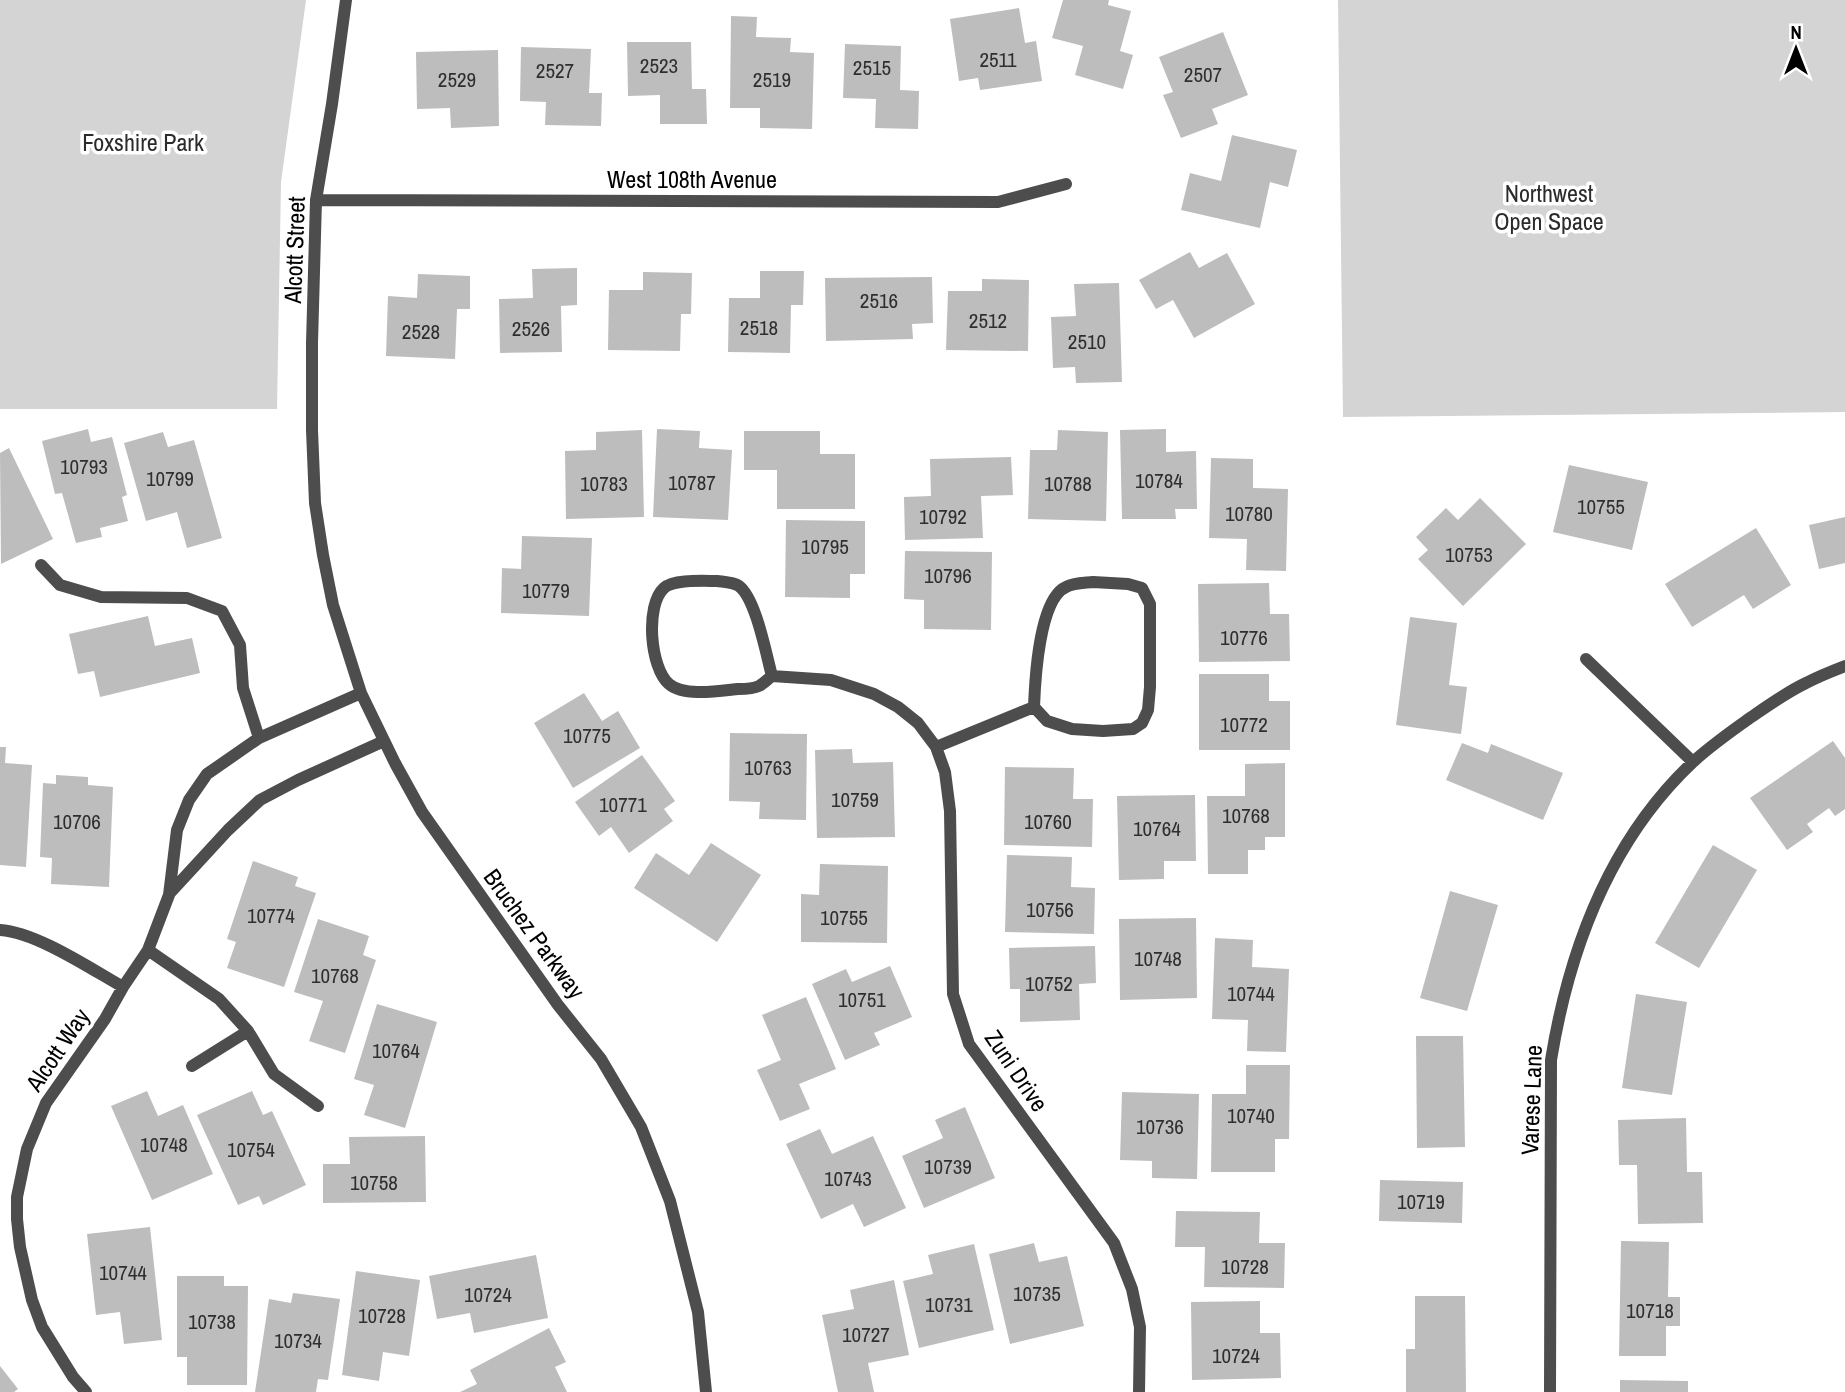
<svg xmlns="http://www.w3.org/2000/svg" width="1845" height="1392" font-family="'Archivo Narrow',sans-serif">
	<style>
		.green { fill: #d4d4d4 }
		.building { fill: #bdbdbd }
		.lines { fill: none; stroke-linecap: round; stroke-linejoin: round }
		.minor { stroke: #4d4d4d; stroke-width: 12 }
		.labels { text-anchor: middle; stroke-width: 7; stroke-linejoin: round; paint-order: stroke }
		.number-label { font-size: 21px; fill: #2f2f2f }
		.park-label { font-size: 24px; fill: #2b2b2b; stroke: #fff }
		.street-label { font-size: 24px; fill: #000; stroke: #fff }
	</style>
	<rect width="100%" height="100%" fill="#fff"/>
	<path class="green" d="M0,0H306L281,182L277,409H0Z
		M1338,0H1845V412L1343,417Z"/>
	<path class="building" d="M1063,0H1109L1108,5L1131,11L1120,51L1133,55L1123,89L1075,75L1083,46L1052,38Z
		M1019,8L1025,43L1036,41L1042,81L980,90L978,78L959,81L950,19Z
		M731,16L757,17L756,37L791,38L790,52L814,53L812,129L760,128V108H730Z
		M1223,32L1248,95L1212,109L1218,124L1181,138L1163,95L1173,92L1159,57Z
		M627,42H691L692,89H706L707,124H660V95L628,96Z
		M845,44L901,46L900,90L919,91L918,129L875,128L876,99L843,98Z
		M521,47L591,49L589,93H602L601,126L545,125L546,102L520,101Z
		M498,50L499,126L451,128L450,108L417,109L416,52Z
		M1232,135L1297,150L1288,187L1270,182L1260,228L1181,210L1190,173L1221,181Z
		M1190,252L1199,268L1227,253L1255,304L1194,338L1173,300L1156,309L1139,280Z
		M577,268V305L561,306L562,352L500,353L499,299L533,298L532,269Z
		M760,271H804L803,305H791L790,353L728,352L729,298H760Z
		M643,272L692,273L691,314H681L680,351L608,350L609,290H643Z
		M418,274L470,276V309H457L455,359L386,356L388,296L417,298Z
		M932,277L933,323L912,324L913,339L826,341L825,278Z
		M982,279L1029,280L1028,351L946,350L948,291H982Z
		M1119,283L1122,382L1076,383L1075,367L1053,368L1051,317L1076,316L1074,284Z
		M88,429L91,442L112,437L127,495L122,497L128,521L100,528L102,537L76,543L62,493L55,494L42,441Z
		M657,429L700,431L699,448L732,450L728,520L653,517Z
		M1166,429V452L1196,451L1197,509H1175L1176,519H1122L1120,430Z
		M642,430L644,517L566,519L565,451L596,450V432Z
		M1058,430L1108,432L1106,521L1028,519L1030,450H1057Z
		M744,431H820V454H855V509H777V470H744Z
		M163,432L168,447L194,440L222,538L187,548L177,512L146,521L124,443Z
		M9,448L53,539L1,564L0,453Z
		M1011,457L1013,495L981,496L983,538L905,540L904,497L931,496L930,459Z
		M1211,458L1253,459V488L1288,489L1286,571L1246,570L1247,539L1209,538Z
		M1569,465L1648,482L1632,550L1553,532Z
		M1480,498L1526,544L1463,606L1418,559L1428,550L1416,537L1446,508L1458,520Z
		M1845,517V563L1819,569L1809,525Z
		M786,520L865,521V574H850V598L785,597Z
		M1756,528L1791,585L1753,609L1744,595L1692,627L1665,584Z
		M522,536L592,538L589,616L501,613L502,568L521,569Z
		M905,551L992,552L991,630L924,629V600L904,599Z
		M1269,583L1270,614H1289L1290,661L1199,662L1198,584Z
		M148,616L155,646L192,638L200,673L100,697L94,671L78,674L69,634Z
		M1410,617L1457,623L1449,685L1467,687L1461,734L1396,725Z
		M1199,674H1269V701H1290V750H1199Z
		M584,693L602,721L618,711L640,748L573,788L534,723Z
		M730,733L807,734L806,820L759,819L760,802L729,801Z
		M1833,741L1845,758V809L1835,816L1829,808L1807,824L1813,832L1787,850L1750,798Z
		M1462,743L1488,753L1491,744L1563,773L1543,820L1446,780Z
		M0,747H6L5,763L32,765L26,867L0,865Z
		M852,749L853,763L893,762L895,837L817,838L815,750Z
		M642,755L675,801L664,809L673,821L629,853L611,827L599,836L575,802Z
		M1285,763V837H1265V850H1248V874H1208L1207,796H1245V764Z
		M1005,767L1074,768L1073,799H1093L1092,847L1004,845Z
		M56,775L88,777V785L113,787L109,887L51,884L52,858L40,857L43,783L56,784Z
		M1195,795L1196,861H1164V879L1119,880L1117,796Z
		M711,843L761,875L717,942L634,888L656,853L689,875Z
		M1713,845L1757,870L1699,968L1655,943Z
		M1007,855L1072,857L1071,887L1095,888L1094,934L1005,932Z
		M253,861L298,877L295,886L316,893L284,987L227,968L236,942L227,939Z
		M820,864L888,866L887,943L801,942V894L819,895Z
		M1450,891L1498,905L1467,1011L1420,998Z
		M1196,918L1197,998L1120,1000L1119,919Z
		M318,919L369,936L363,955L376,960L345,1053L309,1041L323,1001L294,992Z
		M1215,938L1253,940L1252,967L1289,969L1286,1052L1247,1051L1248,1020L1212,1019Z
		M1095,946L1096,983L1079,984L1080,1020L1020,1022V989H1010L1009,948Z
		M890,966L912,1017L874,1033L880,1045L845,1060L812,984L846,969L852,982Z
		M1636,994L1687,1002L1672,1095L1622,1088Z
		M806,997L836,1069L799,1084L810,1109L780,1121L757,1070L781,1060L762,1015Z
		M377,1004L437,1022L405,1128L364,1115L374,1085L354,1079Z
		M1416,1036H1463L1465,1147L1417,1148Z
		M1246,1065H1290L1289,1139H1275V1172H1211L1212,1094H1246Z
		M147,1091L158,1116L183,1105L213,1174L152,1200L111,1106Z
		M252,1091L263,1115L272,1111L306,1185L263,1205L259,1196L238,1205L197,1115Z
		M1122,1092L1199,1094L1197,1179L1152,1178V1161L1120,1160Z
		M965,1107L995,1178L924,1208L902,1156L943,1138L935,1120Z
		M1686,1118L1687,1172H1702L1703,1223L1638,1224L1637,1165H1619L1618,1120Z
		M820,1129L832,1154L873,1136L906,1208L864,1227L853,1204L821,1219L786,1144Z
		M425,1136L426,1202L323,1203V1164H350L349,1137Z
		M1380,1180L1463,1182L1462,1223L1379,1221Z
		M1176,1211L1260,1212L1259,1243H1285L1284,1288L1204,1287L1205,1247H1175Z
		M150,1227L162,1340L124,1344L120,1312L96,1315L87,1234Z
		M1621,1241L1669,1242L1668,1297H1680V1326H1666V1356H1619Z
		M1034,1243L1039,1262L1067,1256L1084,1326L1010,1344L989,1254Z
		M974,1244L994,1330L919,1348L903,1281L933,1274L928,1255Z
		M536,1255L548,1318L474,1333L470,1313L437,1319L429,1276Z
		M356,1271L420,1280L409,1356L383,1352L379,1381L342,1375Z
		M177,1276H224V1286H248L247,1385H187V1357H177Z
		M894,1280L909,1355L868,1363L874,1392H838L822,1315L854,1309L850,1290Z
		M293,1293L340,1299L328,1380L318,1379L316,1392H255L269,1299L291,1303Z
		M1415,1296H1465L1466,1392H1406V1349H1415Z
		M1260,1301V1333H1280L1281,1378L1192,1380L1191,1302Z
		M549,1328L566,1362L555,1367L567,1392H460L477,1384L470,1370Z
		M0,1366L18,1389L14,1392H0Z
		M1620,1380L1688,1381V1392H1620Z"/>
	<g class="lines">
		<path class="minor" d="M346,0L332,104L316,200L312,343V430L315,503L323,555L333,605L361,693L395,763L422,812L558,1005L601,1059L641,1127L670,1201L698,1312L706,1392
			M316,200L998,202L1066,184
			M41,565L60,585L101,597L187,598L222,611L240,645L243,688L259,738
			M717,581C724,582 733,582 739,586C756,599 766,654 772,676C768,679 763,684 759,686C753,689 744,689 738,689C719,691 684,697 669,684C650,668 645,605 664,588C674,579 703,581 717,581Z
			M1093,582L1128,584L1142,588L1150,604V687L1148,710L1142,723L1133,729L1103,731L1072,729L1047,721L1034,707C1035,680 1039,599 1066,587C1073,583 1085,583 1093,582Z
			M1586,659L1693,762
			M772,676L831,680L874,694L898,707L918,723L936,747L945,772L950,811L953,994L969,1044L1114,1243L1132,1289L1140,1327L1139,1392
			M936,747L1034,707
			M169,894L228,830L260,800L298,780L384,741
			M0,930C36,932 91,969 123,987
			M148,950L219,999L248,1031L274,1074L318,1106
			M192,1066L248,1031
			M86,1392L73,1377L42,1327L32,1300L20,1247L17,1219V1197L27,1149L46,1103L105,1019L123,987L148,950L169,895L177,830L189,800L207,774L259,738L361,693
			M1550,1392L1551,1060C1569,950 1610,840 1693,762C1709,747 1729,733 1747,720C1766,707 1785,693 1806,683C1819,676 1832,671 1845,666"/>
	</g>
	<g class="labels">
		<g class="number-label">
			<text x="998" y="67">2511</text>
			<text x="659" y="73">2523</text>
			<text x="872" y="75">2515</text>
			<text x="555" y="78">2527</text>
			<text x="1203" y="82">2507</text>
			<text x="457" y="87">2529</text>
			<text x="772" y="87">2519</text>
			<text x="879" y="308">2516</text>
			<text x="988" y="328">2512</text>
			<text x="759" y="335">2518</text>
			<text x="531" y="336">2526</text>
			<text x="421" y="339">2528</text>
			<text x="1087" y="349">2510</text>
			<text x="84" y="474">10793</text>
			<text x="170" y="486">10799</text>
			<text x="1159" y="488">10784</text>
			<text x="692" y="490">10787</text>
			<text x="604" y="491">10783</text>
			<text x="1068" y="491">10788</text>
			<text x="1601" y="514">10755</text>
			<text x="1249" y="521">10780</text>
			<text x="943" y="524">10792</text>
			<text x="825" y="554">10795</text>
			<text x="1469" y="562">10753</text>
			<text x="948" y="583">10796</text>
			<text x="546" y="598">10779</text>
			<text x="1244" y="645">10776</text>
			<text x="1244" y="732">10772</text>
			<text x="587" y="743">10775</text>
			<text x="768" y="775">10763</text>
			<text x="855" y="807">10759</text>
			<text x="623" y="812">10771</text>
			<text x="1246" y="823">10768</text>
			<text x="77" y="829">10706</text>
			<text x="1048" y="829">10760</text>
			<text x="1157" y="836">10764</text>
			<text x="1050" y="917">10756</text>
			<text x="271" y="923">10774</text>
			<text x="844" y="925">10755</text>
			<text x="1158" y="966">10748</text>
			<text x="335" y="983">10768</text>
			<text x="1049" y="991">10752</text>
			<text x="1251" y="1001">10744</text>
			<text x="862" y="1007">10751</text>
			<text x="396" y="1058">10764</text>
			<text x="1251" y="1123">10740</text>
			<text x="1160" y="1134">10736</text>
			<text x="164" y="1152">10748</text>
			<text x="251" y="1157">10754</text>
			<text x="948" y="1174">10739</text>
			<text x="848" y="1186">10743</text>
			<text x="374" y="1190">10758</text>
			<text x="1421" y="1209">10719</text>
			<text x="1245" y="1274">10728</text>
			<text x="123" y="1280">10744</text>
			<text x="1037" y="1301">10735</text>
			<text x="488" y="1302">10724</text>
			<text x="949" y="1312">10731</text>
			<text x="1650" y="1318">10718</text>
			<text x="382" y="1323">10728</text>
			<text x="212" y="1329">10738</text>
			<text x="866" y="1342">10727</text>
			<text x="298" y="1348">10734</text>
			<text x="1236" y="1363">10724</text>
		</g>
		<g class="park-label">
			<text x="143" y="151">Foxshire Park</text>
			<text x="1549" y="202">Northwest<tspan x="1549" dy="28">Open Space</tspan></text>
		</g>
		<g class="street-label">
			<text x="692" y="188">West 108th Avenue</text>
			<text transform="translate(295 250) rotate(-88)" y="8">Alcott Street</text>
			<text transform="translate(534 934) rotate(54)" y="8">Bruchez Parkway</text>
			<text transform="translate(58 1050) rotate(-56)" y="8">Alcott Way</text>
			<text transform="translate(1016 1071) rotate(56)" y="8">Zuni Drive</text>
			<text transform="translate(1532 1100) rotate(-88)" y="8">Varese Lane</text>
		</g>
	</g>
	<g transform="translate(1796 49)" stroke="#ffffff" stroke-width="5" paint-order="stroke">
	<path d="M0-5L12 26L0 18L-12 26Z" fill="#000000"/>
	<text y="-10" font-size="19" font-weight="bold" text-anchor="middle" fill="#000000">N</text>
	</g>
</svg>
